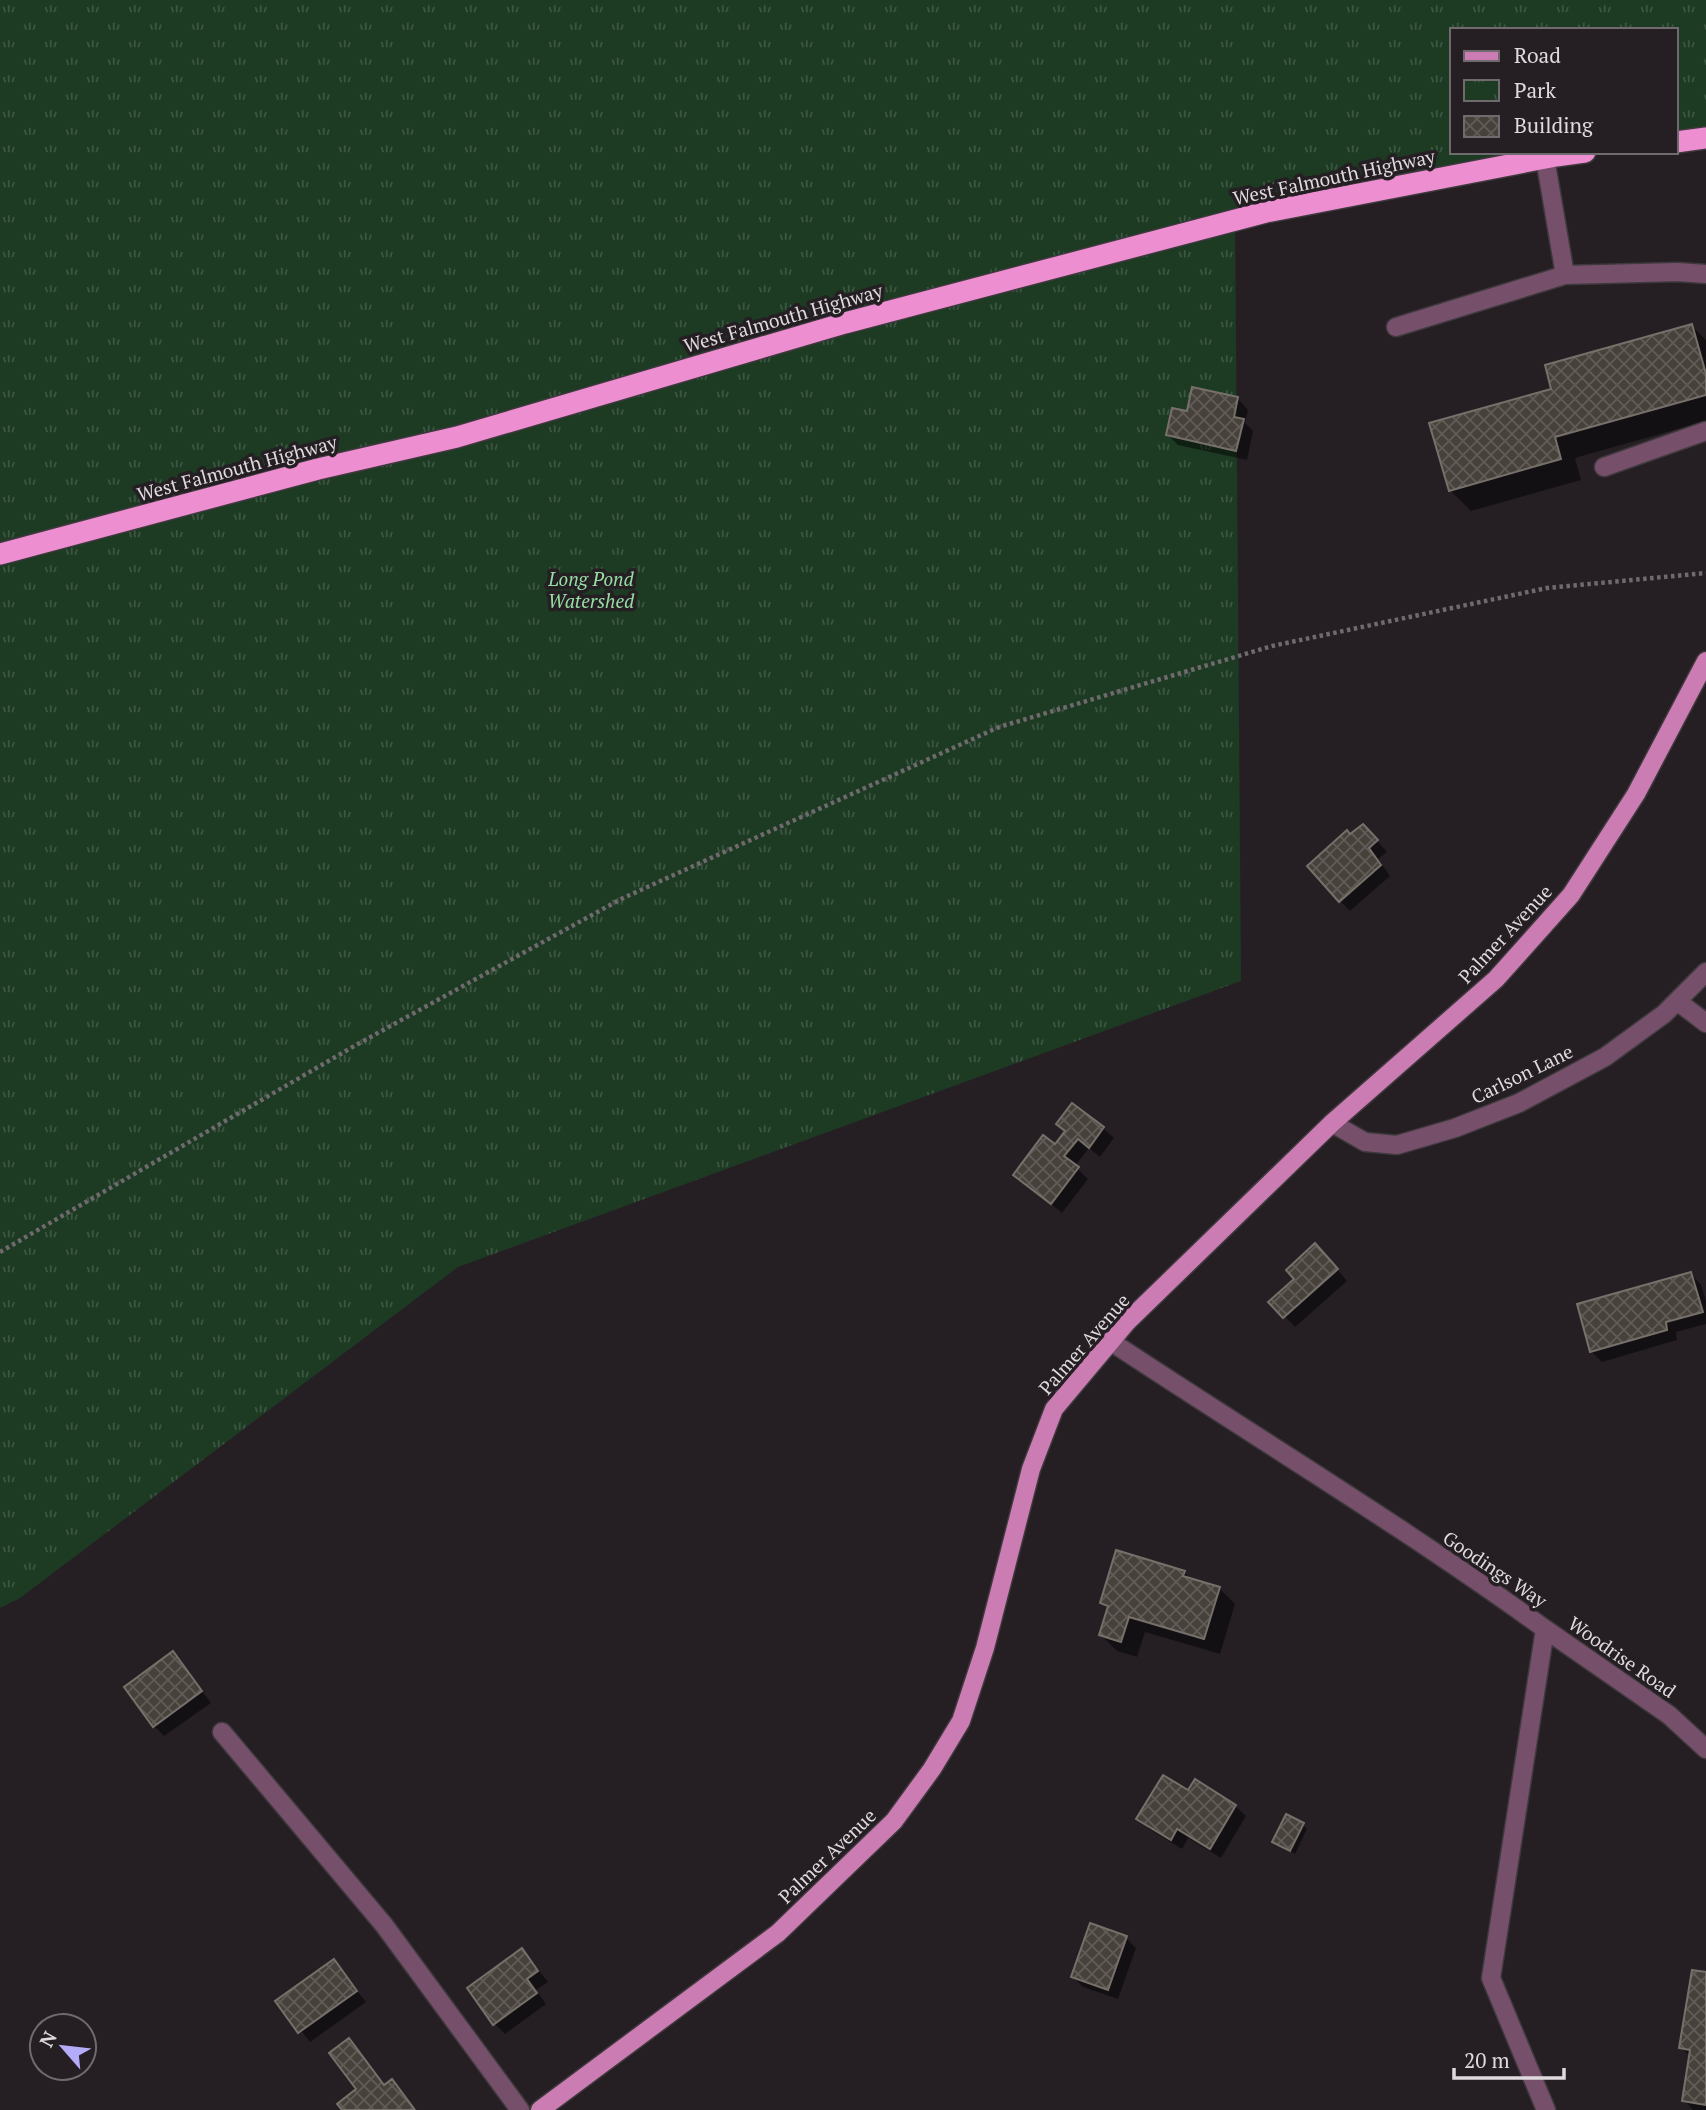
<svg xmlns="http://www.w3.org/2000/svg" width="1706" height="2110" font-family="'PT Serif',serif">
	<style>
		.park { fill: url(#park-tufts) }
		.shadow { fill: #0007 }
		.building { fill: url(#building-cross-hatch); stroke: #77706a; stroke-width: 2 }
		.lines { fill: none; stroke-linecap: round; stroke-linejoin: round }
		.minor-casing { stroke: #3f393e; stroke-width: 21 }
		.major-casing { stroke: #3f393e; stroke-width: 21 }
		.highway-casing { stroke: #3f393e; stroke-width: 24 }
		.path { stroke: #706a6f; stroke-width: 4.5; stroke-dasharray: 3.5 3.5; stroke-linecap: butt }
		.minor { stroke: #76506a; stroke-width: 18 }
		.major { stroke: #cb7db3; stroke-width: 18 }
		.highway { stroke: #ed8ed0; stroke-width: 21 }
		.labels { text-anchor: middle; stroke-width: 7; stroke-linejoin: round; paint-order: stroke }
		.street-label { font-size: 19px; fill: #dfdade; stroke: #251f24 }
		.park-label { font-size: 19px; font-style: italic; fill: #95dea3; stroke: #251f24 }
	</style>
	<defs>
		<pattern id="park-tufts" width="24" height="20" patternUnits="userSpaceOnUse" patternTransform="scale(1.75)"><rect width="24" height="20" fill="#1d3a23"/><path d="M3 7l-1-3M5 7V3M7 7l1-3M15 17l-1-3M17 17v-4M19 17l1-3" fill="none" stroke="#3d5642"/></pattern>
		<pattern id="building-cross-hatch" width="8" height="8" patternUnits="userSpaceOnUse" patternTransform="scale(1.75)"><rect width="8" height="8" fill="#47413b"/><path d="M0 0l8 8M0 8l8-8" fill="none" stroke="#615c57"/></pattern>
	</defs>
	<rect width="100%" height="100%" fill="#251f24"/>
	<path class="park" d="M0,0H1706V147L1676,148V30H1452V152H1578L1235,217L1241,981L458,1267L20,1598L0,1608Z"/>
	<path class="shadow" d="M1692,326L1706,340V421L1575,458L1581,480L1471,511L1450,490L1554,390Z
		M1238,399L1248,410L1245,423L1253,431L1247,460L1178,445L1168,435L1188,413Z
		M1350,836H1373L1387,852L1378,859L1390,876L1350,911L1340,901Z
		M1103,1128L1114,1138L1100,1157L1089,1148L1075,1166L1088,1179L1062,1213L1015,1175L1055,1147Z
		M1326,1256L1347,1281L1295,1327L1271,1302Z
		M1691,1274L1701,1285L1706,1301V1324L1676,1332L1677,1340L1602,1362L1591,1351Z
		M1184,1572L1192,1580L1219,1588L1235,1604L1220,1654L1145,1632L1137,1657L1117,1651L1101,1635L1109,1610L1102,1603Z
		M173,1653L211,1703L164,1736L154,1726Z
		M1188,1792L1235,1806L1246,1816L1221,1858L1188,1838L1182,1849L1149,1829L1138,1818Z
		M1303,1825L1307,1829L1295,1854L1274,1841Z
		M1126,1938L1136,1948L1118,1999L1083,1987L1073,1977Z
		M522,1950L548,1982L536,1990L546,2004L505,2034L494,2023Z
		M334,1961L366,2002L310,2042L278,2001Z
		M1706,1974V2110H1693L1684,2100L1691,2057L1681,2047Z
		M349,2040L386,2086L392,2081L416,2110H344L358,2089Z"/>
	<path class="building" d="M1692,324L1706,374V395L1555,437L1561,459L1449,491L1429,423L1551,389L1545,365Z
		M1192,387L1238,397L1234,417L1244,419L1236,451L1166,435L1172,408L1187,411Z
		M1363,824L1378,840L1369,848L1381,865L1339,902L1307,866L1347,830L1350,834Z
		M1072,1103L1104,1127L1089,1148L1078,1139L1064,1156L1079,1167L1051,1204L1013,1175L1043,1135L1055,1144L1065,1131L1056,1124Z
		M1315,1243L1338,1269L1283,1318L1268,1302L1294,1279L1286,1270Z
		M1691,1272L1703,1312L1666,1322L1667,1330L1590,1352L1577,1304Z
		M1116,1550L1185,1571L1183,1576L1220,1587L1204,1639L1129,1617L1121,1642L1099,1635L1108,1606L1100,1603Z
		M173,1651L202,1691L153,1727L124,1687Z
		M1163,1775L1188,1790L1195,1779L1236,1805L1210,1849L1177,1829L1171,1840L1136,1819Z
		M1286,1814L1304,1823L1290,1851L1272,1842Z
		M1090,1923L1127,1936L1108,1990L1071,1977Z
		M522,1948L538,1971L527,1979L537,1993L493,2025L467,1988Z
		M334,1959L357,1991L298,2033L275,2001Z
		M1692,1970L1706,1972V2105L1682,2101L1690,2050L1679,2048Z
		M349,2038L384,2085L392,2079L415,2110H342L337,2104L356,2089L329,2053Z"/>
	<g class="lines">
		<g class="minor-casing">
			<path id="minor" d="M1565,275L1678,272L1706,274
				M1396,327L1565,275L1545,158
				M1604,467L1706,431
				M1677,1001L1706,1023
				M1332,1123L1365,1142L1397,1145L1455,1128L1519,1103L1605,1057L1664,1014L1706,972
				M1110,1341C1255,1437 1404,1527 1545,1629L1491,1978L1546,2110
				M1545,1629L1669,1715L1706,1749
				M222,1732L384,1925L520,2110"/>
		</g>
		<g class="major-casing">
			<path id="major" d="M540,2110L778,1933L894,1821L932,1769L961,1721L985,1648L1031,1469L1054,1409L1127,1322L1332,1123L1496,979L1571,895L1636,794L1706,661"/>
		</g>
		<g class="highway-casing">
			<path id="highway" d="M1676,142L1706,138
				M0,554L318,469L457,437L845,323L1266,212L1556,156L1585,152"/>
		</g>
		<path class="path" d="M0,1252L356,1045L621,899L999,727L1272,646L1547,588L1706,573"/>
		<use href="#minor" class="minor"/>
		<use href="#major" class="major"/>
		<use href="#highway" class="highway"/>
	</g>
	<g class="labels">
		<g class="street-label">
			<text transform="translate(1334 177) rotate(-12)" y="7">West Falmouth Highway</text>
			<text transform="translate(783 318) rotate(-16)" y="7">West Falmouth Highway</text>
			<text transform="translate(237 468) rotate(-15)" y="7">West Falmouth Highway</text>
			<text transform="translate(1505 934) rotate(-47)" y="7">Palmer Avenue</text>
			<text transform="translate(1522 1074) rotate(-26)" y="7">Carlson Lane</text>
			<text transform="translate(1084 1344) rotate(-49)" y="7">Palmer Avenue</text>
			<text transform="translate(1495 1569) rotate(34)" y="7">Goodings Way</text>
			<text transform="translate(1622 1657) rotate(35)" y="7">Woodrise Road</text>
			<text transform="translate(827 1856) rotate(-44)" y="7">Palmer Avenue</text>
		</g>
		<g class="park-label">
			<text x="591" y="586">Long Pond<tspan x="591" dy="22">Watershed</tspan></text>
		</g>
	</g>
	<rect x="1450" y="28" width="228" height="126" fill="#251f24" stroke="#6f6a6e" stroke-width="2"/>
	<rect x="1464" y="51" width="35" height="10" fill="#cb7db3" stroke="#6f6a6e" stroke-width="2"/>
	<text x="1514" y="63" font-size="21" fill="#dfdade">Road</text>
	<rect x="1464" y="80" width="35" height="21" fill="url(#park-tufts)" stroke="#6f6a6e" stroke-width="2"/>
	<text x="1514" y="98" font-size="21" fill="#dfdade">Park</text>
	<rect x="1464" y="116" width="35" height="21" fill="url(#building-cross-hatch)" stroke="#6f6a6e" stroke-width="2"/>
	<text x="1514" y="133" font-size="21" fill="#dfdade">Building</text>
	<g transform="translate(63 2047) rotate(298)"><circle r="33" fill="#251f24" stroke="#6f6a6e" stroke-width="2"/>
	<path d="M0-5L12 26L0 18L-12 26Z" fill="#b4acf9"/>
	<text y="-10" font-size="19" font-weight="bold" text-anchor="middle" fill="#dfdade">N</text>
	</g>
	<path d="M1454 2068v10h110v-10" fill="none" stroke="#dfdade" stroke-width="3.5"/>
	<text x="1464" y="2068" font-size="21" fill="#dfdade" stroke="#251f24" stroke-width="5" paint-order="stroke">20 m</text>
</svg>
